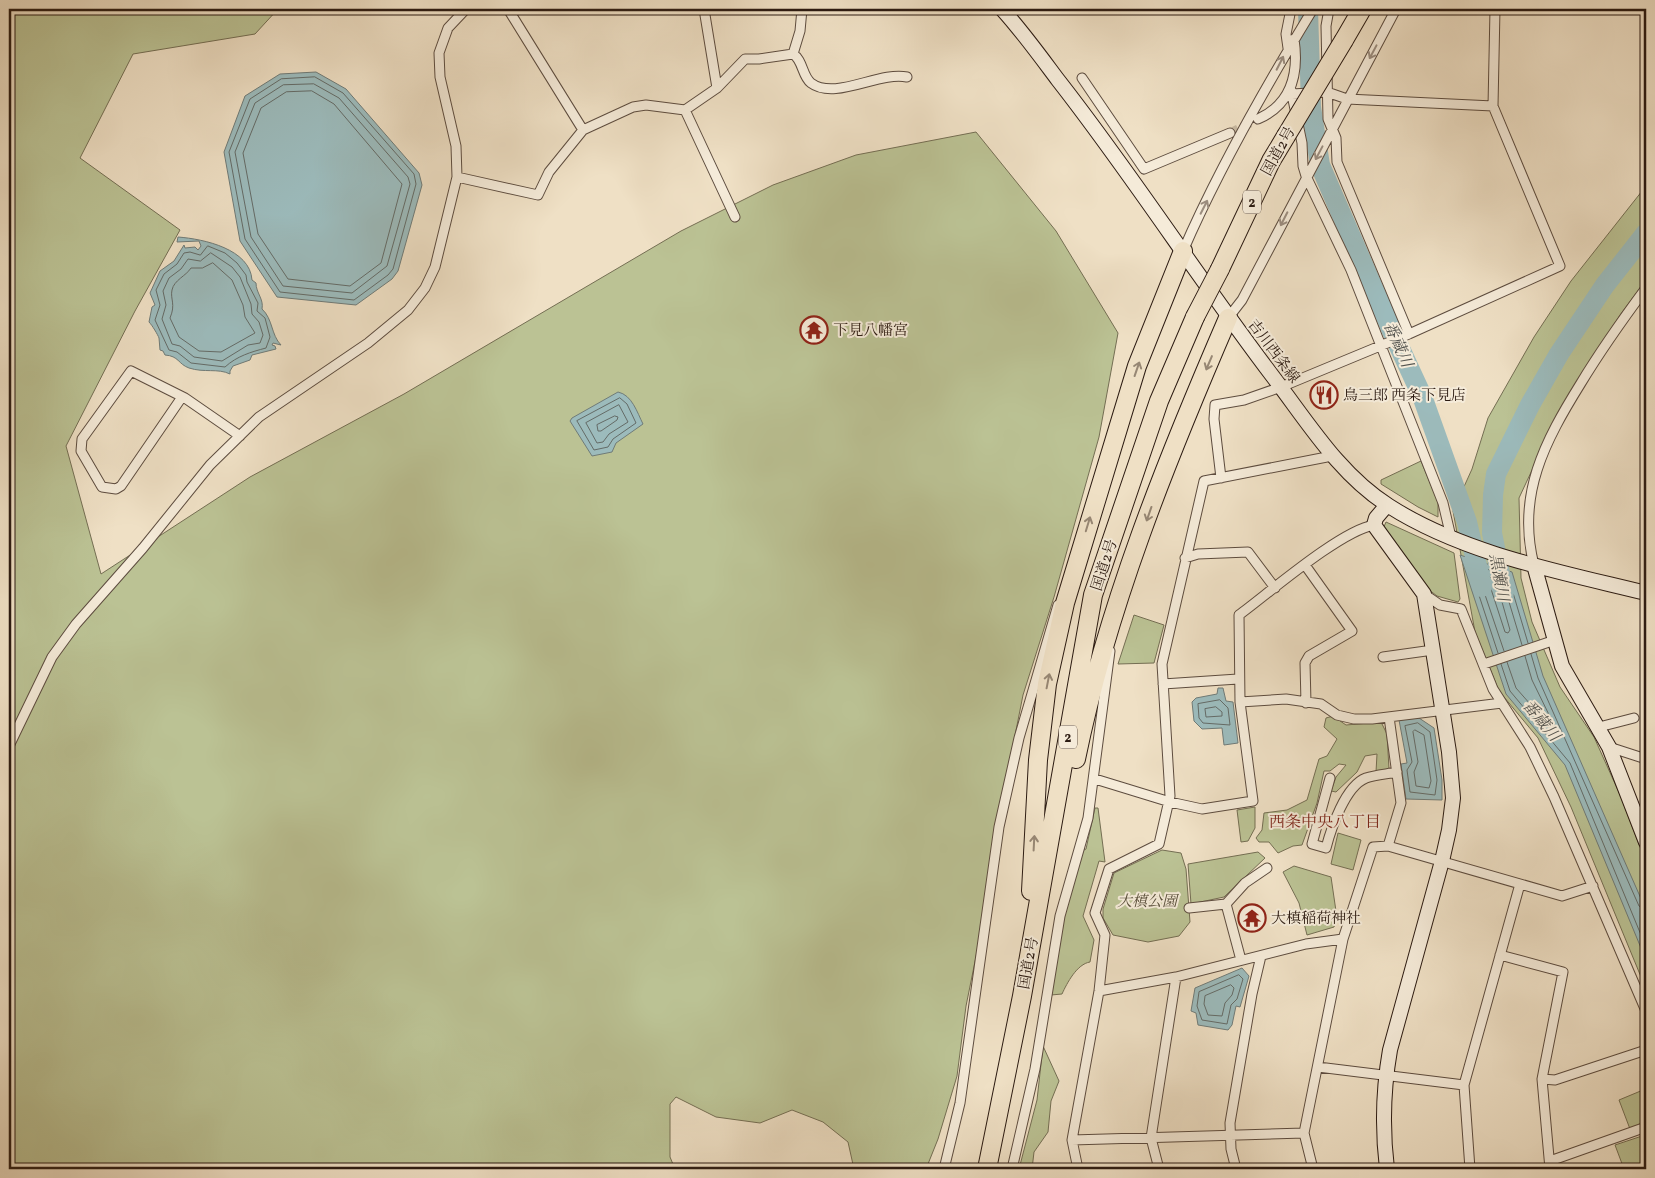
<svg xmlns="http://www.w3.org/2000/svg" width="1655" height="1178" font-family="Vollkorn,'Noto Serif JP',serif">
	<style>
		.green { fill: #bbc294; stroke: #746e53 }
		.water { fill: #9cbbbc; stroke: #6f7b78 }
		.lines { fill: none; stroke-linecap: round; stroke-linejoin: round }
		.shore { stroke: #646b67; stroke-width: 1 }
		.river { stroke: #9cbbbc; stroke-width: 20 }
		.street-tunnel { stroke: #c8b9a1; stroke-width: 9; stroke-dasharray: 9 4.5; stroke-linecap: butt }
		.street-casing { stroke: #5d4c3f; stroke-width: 11 }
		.secondary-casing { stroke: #2c1b12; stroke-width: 16 }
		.highway-casing { stroke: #2c1b12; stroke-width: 20 }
		.street { stroke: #f5ebd9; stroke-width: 9 }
		.secondary { stroke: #f5ebd9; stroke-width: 14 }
		.highway { stroke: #efe0c5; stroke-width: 18 }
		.highway-bridge-casing { stroke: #2c1b12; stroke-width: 20; stroke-linecap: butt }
		.highway-bridge { stroke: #efe0c5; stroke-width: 18 }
		.oneway { stroke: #9b8d7f }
		.oneway2 { stroke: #978774 }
		.labels { text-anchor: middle; stroke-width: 4; stroke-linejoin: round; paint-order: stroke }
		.shield { fill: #f5ebd9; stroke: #68594e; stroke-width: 1 }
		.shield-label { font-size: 14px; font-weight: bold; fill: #2c1b12 }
		.street-label { font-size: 15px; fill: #2c1b12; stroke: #f5ebd9 }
		.poi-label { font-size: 15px; fill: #2c1b12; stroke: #f5ebd9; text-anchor: start }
		.park-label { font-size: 15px; font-style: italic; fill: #574d39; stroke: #f5ebd9 }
		.water-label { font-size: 16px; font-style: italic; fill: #53534e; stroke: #f5ebd9 }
		.neighbourhood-label { font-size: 16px; fill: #7a1f14; stroke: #f5ebd9 }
	</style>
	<rect width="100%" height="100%" fill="#efe0c5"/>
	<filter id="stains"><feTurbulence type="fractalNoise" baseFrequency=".004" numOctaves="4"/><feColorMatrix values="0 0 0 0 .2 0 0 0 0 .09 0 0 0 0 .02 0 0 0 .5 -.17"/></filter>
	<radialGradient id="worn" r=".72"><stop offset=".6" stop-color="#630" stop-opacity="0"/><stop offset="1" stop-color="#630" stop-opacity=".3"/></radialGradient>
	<path class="green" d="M9,9H278L255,34L133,54L80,158L180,230L135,311L66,446L101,574L250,477L404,394L681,231L773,185L856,155L976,132L1056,231L1118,333L1099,437L1054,597L1023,695L1007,776L996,858L966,1006L957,1076L938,1139L926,1169H854L848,1142L823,1122L792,1110L760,1123L716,1117L676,1097L670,1104V1157L675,1169H9Z
		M1646,186V280L1620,315L1561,408L1519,498L1521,578L1532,622L1560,687L1594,737L1621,797L1646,863V989L1571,807L1538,738L1499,691L1475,632L1453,511L1472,469L1488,418L1534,337L1571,281Z
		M1421,461L1438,502V517L1418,507L1381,484V480Z
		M1386,522L1454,553L1460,599L1458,602L1437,596L1428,589L1383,529Z
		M1134,615L1164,625L1154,663L1118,664Z
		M1333,716L1346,725L1381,722L1387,734L1389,769L1376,772L1377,754L1365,756L1357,772L1336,792L1331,791L1336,777L1346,765L1339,764L1330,771H1324L1317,803L1302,845L1293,846L1278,853L1269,842H1259L1256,838L1262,830L1264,813L1287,810L1307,800L1319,759L1327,756L1337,739L1324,727L1326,718Z
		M1255,807V828L1248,841L1241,842L1237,810Z
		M1095,808H1098L1105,862L1099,861L1083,916L1094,940L1090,962C1077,964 1067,983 1062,994L1051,995L1056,950L1080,852L1086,849Z
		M1338,833L1361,840L1353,870L1331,864Z
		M1162,850L1181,853L1186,869L1190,922L1179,936L1148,942L1113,935L1103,918V909L1114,873Z
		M1258,852L1265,858L1224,897L1191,904L1188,864Z
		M1294,866L1331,877L1337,918L1334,927L1307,935L1299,903L1283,872Z
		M1043,1046L1059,1081L1051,1101L1048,1132L1034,1152L1032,1169H1019L1037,1100Z
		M1643,1090L1646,1100V1124L1630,1129L1619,1100Z
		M1642,1136L1646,1148V1169H1624L1615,1145Z"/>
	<path class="water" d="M316,72L346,89L419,173L422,185L398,271L392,279L356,305L277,297L240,241L224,152L245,96L280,74Z
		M178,237C204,239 250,249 252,280L256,283C256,293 264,299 262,309C273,319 271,335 281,345L273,343L272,345L275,346L276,349L252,355L250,360L233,366L230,371V374C218,368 204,373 189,368C178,364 179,356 165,355L163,351L160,350L159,338C158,335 152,325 149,322L152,307L155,305L150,293L160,271L174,261L184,245L185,248L195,247L198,250L201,246L199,241L177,242Z
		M618,392C632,395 637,412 643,424L616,443L612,452L592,456L570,421L572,418Z
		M1460,555L1512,572L1543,676L1646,910V960L1565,765L1506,694Z
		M1218,688H1223L1226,701L1233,702L1238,743L1224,745L1222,728L1202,729L1194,721L1192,702L1196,698L1217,694Z
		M1419,718L1434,728L1442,780V800L1406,799L1401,764L1407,763L1399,720Z
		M1242,968L1249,976L1240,1007L1236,1006L1232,1025L1228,1030L1198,1025L1196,1013L1191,1011L1195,988Z"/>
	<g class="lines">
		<path class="shore" d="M315,77L343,93L414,174L416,184L393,269L388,275L354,300L280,292L245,239L229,152L250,99L281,79Z
			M314,84L339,98L408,177L410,184L387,266L352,293L283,286L251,237L235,152L255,103L283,85Z
			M312,91L334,104L402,184L381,263L350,286L288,279L258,234L243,153L261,108L286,92Z
			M208,246L225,253L237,263L246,275L247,282L258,303L257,311L265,318L270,337L266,348C251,352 237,356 225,367L191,363L177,352L169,350L155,320L160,305L156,290L164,274L177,264L184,253L190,252L200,255Z
			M211,253L232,267L240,277L251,304L252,314L259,322L263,335L260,343L248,345L222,361L194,357L180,346L172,344L162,319L166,305L163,291L169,278L181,269L188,259L200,261Z
			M213,263L232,280L243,305L245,317L255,333L221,352L199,351L179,337L170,318C176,304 170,299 172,290C174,280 186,276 191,268H202Z
			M620,398L627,404L636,423L613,439L608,447L594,450L577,421Z
			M619,405L628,422L609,434L603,442L597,443L586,423Z
			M615,416L618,417L617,420L601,431H598L597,425Z
			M1493,586L1498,588L1510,630L1508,633L1505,632L1491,589Z
			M1504,651L1479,577L1481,574L1503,582L1522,645
			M1498,653L1470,568L1471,564L1508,576L1528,643
			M1531,654L1538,678L1639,906L1646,910
			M1507,662L1516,688L1553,730L1555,727L1532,680L1525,656
			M1501,664L1510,691L1570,763L1646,947
			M1220,700L1228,708L1230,725L1203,723L1199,718L1198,704Z
			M1216,707L1222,712V716L1206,717L1205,709Z
			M1418,723L1430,732L1437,780L1435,795L1410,792L1407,770L1412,762L1405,726Z
			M1415,730L1424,735L1431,781L1429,788L1416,786L1414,772L1418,762L1413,732Z
			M1239,975L1243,979L1237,999L1231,1005L1227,1024L1202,1020L1197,1006L1199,992Z
			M1231,985L1234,988L1232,995L1225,1003L1222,1016L1208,1015L1204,1004L1205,996Z"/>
		<path class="river" d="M1308,9L1311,107L1320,165L1391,329L1422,396L1467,522L1482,587
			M1504,593L1492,533L1493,495L1496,474L1530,405L1559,354L1605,285L1646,233"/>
		<path class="street-tunnel" d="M1230,133L1258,119"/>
		<g class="street-casing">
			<path id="street" d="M508,9L583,130
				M704,9L717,88
				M1329,9L1326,26L1328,119L1336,138L1337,162L1409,334
				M1288,48L1286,34L1291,9
				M793,54C803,60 802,76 811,83C835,101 879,71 907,77
				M1082,78L1144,169L1230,133
				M1291,90L1302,143L1303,166L1306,176L1351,270L1443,503L1451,537
				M1292,94L1327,92L1347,99L1493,106
				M685,110L735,217
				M1258,119C1292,104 1299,73 1294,39
				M457,177L538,195L549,172L583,130L633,107L646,105L685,110L717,88L745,59H759L793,54L800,31L802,9
				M1183,251C1219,168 1266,86 1313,9
				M1228,318L1242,300L1396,9
				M182,397L121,486L116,489L102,487L81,451L82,439L131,371L185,398L240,436
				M1221,478L1214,419L1215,405L1244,400L1281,387L1409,334L1560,266L1493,106L1495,9
				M1185,558L1198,554L1248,552L1275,588
				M1305,565L1352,631L1309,656L1305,663L1306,703
				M1534,565C1516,495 1545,441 1581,383C1601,350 1623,319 1646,288
				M1424,594L1440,605L1461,609L1493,689L1530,747L1554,797L1646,1011
				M1383,657L1433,650
				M1484,664L1555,640
				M1163,684L1238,679
				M1240,702L1286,699L1321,704L1337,715L1354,719H1372L1502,703
				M1599,727L1634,718
				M9,746L52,657L76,624L143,548L210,465L259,417L368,343L408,310L425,288L435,267L457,177L456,146L440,77L439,53L448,28L466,9
				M1609,747L1646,759
				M1330,778L1312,844L1326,848C1331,829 1345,786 1366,778C1375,775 1387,774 1397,772
				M1095,779L1170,802L1202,809L1253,801L1240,702L1239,615C1269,593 1340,531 1374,525
				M1388,846L1401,803L1389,717
				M1226,904L1245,883L1267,868
				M1189,908L1226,904L1241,960
				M1500,955L1563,972L1542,1079L1550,1169
				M1099,991L1176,977L1306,944L1343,939
				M1318,1067L1464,1085
				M1542,1079L1555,1080L1646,1050
				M1072,1140L1304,1133
				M1550,1161L1646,1127
				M944,1169L960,1103L999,827L1019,738L1058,605
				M1012,1169L1035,1069L1060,916L1088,818L1110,651
				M1078,1169L1072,1140L1099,991L1105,935L1095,913L1109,869L1159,844L1170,796L1162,664L1204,481L1332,456
				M1159,1169L1151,1138L1176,977
				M1236,1169L1231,1149L1230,1123L1252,994L1261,956
				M1313,1169L1304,1133L1343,939L1373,847L1388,846L1562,896L1593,886
				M1470,1169L1464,1085L1520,884"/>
		</g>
		<g class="secondary-casing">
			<path id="secondary" d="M1002,9C1022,31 1040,56 1058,80C1134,177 1200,281 1274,378C1309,424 1340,475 1389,506C1464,554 1561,572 1646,593
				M1387,505L1376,518L1374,525L1424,594L1449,752L1453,798L1449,830L1442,861L1390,1050C1383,1090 1382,1128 1387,1169
				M1534,565L1562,666L1609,747L1646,842"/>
		</g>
		<g class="highway-casing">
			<path id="highway" d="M1344,40L1362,9
				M1220,269L1271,161L1286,136
				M1076,759C1107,607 1167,459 1228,318
				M1031,891L1038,760L1047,684L1065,603L1137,366L1183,251
				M987,1169L1022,996L1093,595L1159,401L1195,317"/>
		</g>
		<use href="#street" class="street"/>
		<use href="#secondary" class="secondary"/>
		<use href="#highway" class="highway"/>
		<g class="highway-bridge-casing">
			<path id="highway-bridge" d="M1286,136L1344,40
				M1195,317L1220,269"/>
		</g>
		<use href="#highway-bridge" class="highway-bridge"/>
	</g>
	<defs><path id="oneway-shaft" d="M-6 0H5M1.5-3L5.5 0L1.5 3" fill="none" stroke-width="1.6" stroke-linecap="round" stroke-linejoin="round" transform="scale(1.25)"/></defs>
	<g class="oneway">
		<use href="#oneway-shaft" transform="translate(1373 52) rotate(118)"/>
		<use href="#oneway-shaft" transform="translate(1280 63) rotate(-63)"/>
		<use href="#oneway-shaft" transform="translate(1319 153) rotate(118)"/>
		<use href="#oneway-shaft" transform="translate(1204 207) rotate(-63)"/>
		<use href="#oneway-shaft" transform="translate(1284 219) rotate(117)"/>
	</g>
	<g class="oneway2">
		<use href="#oneway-shaft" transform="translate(1209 363) rotate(113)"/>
		<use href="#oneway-shaft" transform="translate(1137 369) rotate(-71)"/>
		<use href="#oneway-shaft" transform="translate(1149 514) rotate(109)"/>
		<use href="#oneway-shaft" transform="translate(1088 524) rotate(-73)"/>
		<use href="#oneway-shaft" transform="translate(1048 681) rotate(-79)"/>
		<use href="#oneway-shaft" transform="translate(1034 843) rotate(-87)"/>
	</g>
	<defs>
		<g id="temple-ring" transform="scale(1.4375)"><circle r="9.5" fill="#f5ebd9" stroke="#8f2418" stroke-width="1.5"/><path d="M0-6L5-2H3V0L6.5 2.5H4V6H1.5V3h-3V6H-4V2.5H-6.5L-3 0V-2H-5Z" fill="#8f2418"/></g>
		<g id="restaurant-ring" transform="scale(1.4375)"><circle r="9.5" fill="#f5ebd9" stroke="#8f2418" stroke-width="1.5"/><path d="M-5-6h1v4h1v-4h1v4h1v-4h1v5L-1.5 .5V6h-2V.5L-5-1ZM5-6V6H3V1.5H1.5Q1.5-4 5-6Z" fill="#8f2418"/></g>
	</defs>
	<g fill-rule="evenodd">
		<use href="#temple-ring" x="814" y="330"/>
		<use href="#restaurant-ring" x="1324" y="395"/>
		<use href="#temple-ring" x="1252" y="918"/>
	</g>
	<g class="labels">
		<g class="shield">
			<rect x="1243" y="190.5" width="18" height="23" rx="4"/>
			<rect x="1059" y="725.5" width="18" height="23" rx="4"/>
		</g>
		<g class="shield-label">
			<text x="1252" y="207">2</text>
			<text x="1068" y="742">2</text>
		</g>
		<g class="street-label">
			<text transform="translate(1278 151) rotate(-61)" y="5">国道2号</text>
			<text transform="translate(1274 351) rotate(53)" y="5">吉川西条線</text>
			<text transform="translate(1104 565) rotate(-72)" y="5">国道2号</text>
			<text transform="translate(1028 963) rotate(-80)" y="5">国道2号</text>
		</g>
		<g class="poi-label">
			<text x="833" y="335">下見八幡宮</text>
			<text x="1343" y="400">鳥三郎 西条下見店</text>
			<text x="1271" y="923">大槙稲荷神社</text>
		</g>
		<g class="park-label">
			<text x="1147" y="906">大槙公園</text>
		</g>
		<g class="water-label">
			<text transform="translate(1399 344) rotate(66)" y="6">番蔵川</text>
			<text transform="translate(1500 577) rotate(80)" y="6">黒瀬川</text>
			<text transform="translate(1542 720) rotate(50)" y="6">番蔵川</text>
		</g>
		<g class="neighbourhood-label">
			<text x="1325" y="827">西条中央八丁目</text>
		</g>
	</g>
	<rect width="1655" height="1178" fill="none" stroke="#efe0c5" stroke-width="30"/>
	<rect x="10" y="10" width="1635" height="1158" fill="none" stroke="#2c1b12" stroke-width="2.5"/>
	<rect x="15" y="15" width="1625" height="1148" fill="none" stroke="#2c1b12"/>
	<rect width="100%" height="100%" filter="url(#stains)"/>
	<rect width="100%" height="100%" fill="url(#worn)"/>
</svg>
